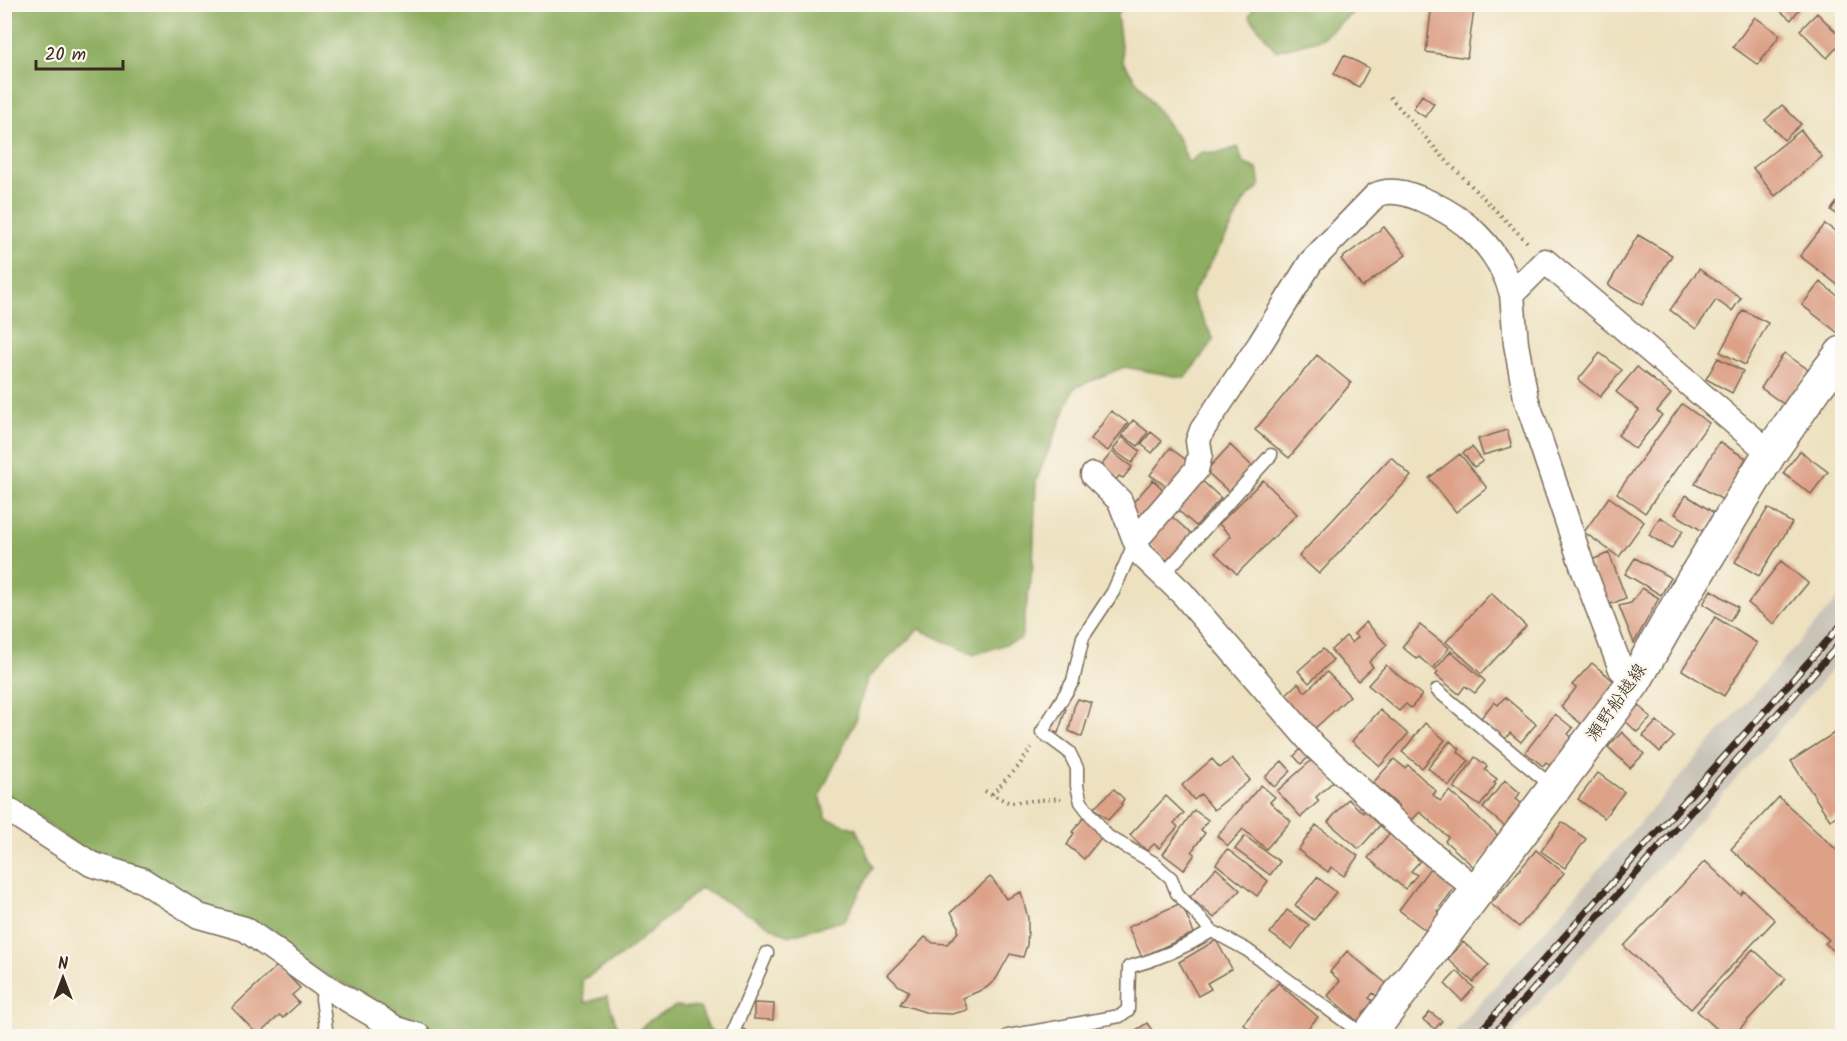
<svg xmlns="http://www.w3.org/2000/svg" width="1847" height="1041" font-family="Kalam,'Klee One',sans-serif">
	<style>
		.industrial { fill: #c9c3b8 }
		.forest { fill: #8dad60; stroke: #646c3f; stroke-width: 1.5 }
		.building { fill: #dda188 }
		.lines { fill: none; stroke-linecap: round; stroke-linejoin: round }
		.service-casing { stroke: #796a57; stroke-width: 15 }
		.minor-casing { stroke: #796a57; stroke-width: 27 }
		.secondary-casing { stroke: #796a57; stroke-width: 36 }
		.path { stroke: #796a57; stroke-width: 4; stroke-dasharray: 1.5 4.5; stroke-linecap: butt }
		.service { stroke: #fff; stroke-width: 12 }
		.minor { stroke: #fff; stroke-width: 24 }
		.secondary { stroke: #fff; stroke-width: 33 }
		.rail-casing { stroke: #3b2a1e; stroke-width: 7 }
		.rail { stroke: #fbf7ec; stroke-width: 4.5; stroke-dasharray: 14; stroke-linecap: butt }
		.labels { text-anchor: middle; stroke-width: 5; stroke-linejoin: round; paint-order: stroke }
		.street-label { font-size: 18px; fill: #3b2a1e; stroke: #fbf7ec }
	</style>
	<rect width="100%" height="100%" fill="#fbf7ec"/>
	<filter id="ink" filterUnits="userSpaceOnUse"><feTurbulence type="fractalNoise" baseFrequency=".0167" numOctaves="2"/><feDisplacementMap in="SourceGraphic" scale="12" xChannelSelector="R" yChannelSelector="G"/><feConvolveMatrix kernelMatrix="1 2 1 2 8 2 1 2 1" color-interpolation-filters="sRGB"/></filter>
	<filter id="wash" filterUnits="userSpaceOnUse"><feTurbulence type="fractalNoise" baseFrequency=".008" numOctaves="4" result="noise"/><feDisplacementMap in="SourceGraphic" scale="24" xChannelSelector="R" yChannelSelector="G"/><feGaussianBlur stdDeviation="1.35" result="paint"/><feColorMatrix in="noise" values="0 0 0 0 0 0 0 0 0 0 0 0 0 0 0 0 0 1.4 0 .05"/><feComposite in="paint" operator="in"/></filter>
	<g filter="url(#wash)">
		<rect width="100%" height="100%" fill="#ede1c0"/>
		<path class="industrial" d="M1842,594V658L1559,981L1509,1036H1451Z"/>
		<path class="forest" d="M5,5H1127L1117,14L1123,62L1180,141L1188,163L1202,152L1220,153L1238,147L1243,163L1257,169L1260,186L1244,201L1231,228L1191,296L1214,340L1185,378L1124,367L1074,388L1036,481L1033,565L1021,639L974,655L919,629L867,679L854,724L820,795L826,818L856,829L873,867L845,920L788,936L701,888L620,957L582,980L585,1003L607,996L616,1023L624,1036H444L197,907L85,852L5,793Z
			M1256,5V4L1362,5L1321,39L1276,51L1249,16Z
			M676,1006L700,1008L709,1030L719,1036H632L650,1020Z"/>
		<g id="blocks">
			<path class="building" d="M1432,4H1466L1465,8L1474,10L1467,58L1426,52Z
				M1772,4H1803L1791,20Z
				M1817,13L1842,38V42L1827,58L1800,30Z
				M1755,17L1780,35L1758,65L1733,47Z
				M1344,55L1369,68L1359,87L1334,74Z
				M1422,95L1434,104L1425,117L1413,109Z
				M1782,105L1801,124L1784,140L1765,120Z
				M1801,130L1822,157L1775,196L1753,168Z
				M1842,194V218L1831,210Z
				M1825,224L1842,236V280L1838,285L1800,256Z
				M1384,227L1406,255L1362,287L1341,259Z
				M1638,235L1672,255L1642,305L1608,285Z
				M1699,269L1741,298L1732,311L1716,300L1696,329L1670,310Z
				M1820,282L1842,299V328L1838,333L1802,305Z
				M1743,310L1768,323L1745,365L1720,352Z
				M1600,353L1622,370L1600,397L1578,380Z
				M1784,353L1809,370L1785,405L1761,388Z
				M1317,355L1351,383L1289,458L1255,430Z
				M1718,358L1743,371L1732,393L1706,379Z
				M1637,367L1671,394L1657,411L1662,415L1635,449L1618,435L1639,410L1616,392Z
				M1682,404L1709,423L1645,513L1617,493Z
				M1111,411L1128,423L1108,451L1091,439Z
				M1133,420L1148,432L1138,446L1122,435Z
				M1507,430L1512,447L1483,455L1478,439Z
				M1151,432L1162,441L1152,453L1141,444Z
				M1122,437L1140,451L1132,463L1113,450Z
				M1719,442L1746,458L1723,500L1695,484Z
				M1230,445L1253,467L1229,492L1206,471Z
				M1472,447L1483,461L1474,467L1463,453Z
				M1170,448L1189,462L1173,491L1150,475Z
				M1800,451L1828,472L1811,494L1783,473Z
				M1112,452L1132,467L1123,478L1119,476L1111,486L1095,473Z
				M1460,454L1487,488L1456,512L1429,478Z
				M1391,457L1411,476L1319,574L1299,556Z
				M1199,478L1221,498L1196,526L1174,507Z
				M1153,480L1170,496L1145,524L1128,508Z
				M1263,480L1297,514L1237,574L1215,553L1231,536L1219,524Z
				M1686,495L1716,514L1704,532L1675,514Z
				M1609,497L1644,522L1619,557L1584,532Z
				M1768,508L1792,523L1759,576L1735,562Z
				M1171,516L1193,535L1169,562L1147,542Z
				M1660,517L1683,531L1671,549L1649,535Z
				M1609,553L1626,598L1606,606L1589,561Z
				M1635,558L1671,578L1661,595L1625,574Z
				M1781,561L1808,583L1774,624L1748,603Z
				M1642,588L1659,598L1634,643L1619,606L1631,603Z
				M1711,590L1738,607L1730,621L1703,604Z
				M1491,593L1526,626L1481,674L1446,642Z
				M1715,617L1757,643L1724,696L1682,670Z
				M1366,622L1387,645L1369,662L1373,667L1358,681L1331,650L1346,636L1352,643L1358,637L1354,634Z
				M1420,625L1449,648L1433,669L1419,657L1417,659L1402,647Z
				M1323,649L1333,660L1309,683L1298,671Z
				M1451,651L1485,681L1475,693L1465,686L1459,694L1436,675L1438,672L1435,670Z
				M1592,663L1623,689L1585,727L1561,707L1576,688L1572,685Z
				M1386,665L1422,695L1411,708L1406,704L1399,711L1368,685Z
				M1327,672L1350,696L1312,731L1281,699L1298,683L1305,692Z
				M1505,697L1536,724L1521,742L1510,733L1505,739L1481,718L1494,702L1498,705Z
				M1078,699L1092,703L1082,737L1069,731L1074,707Z
				M1635,702L1651,718L1637,732L1621,717Z
				M1052,704L1066,709L1058,733L1044,729Z
				M1380,710L1408,734L1380,766L1352,741Z
				M1555,714L1573,728L1568,734L1580,744L1557,771L1546,762L1543,766L1525,752Z
				M1657,721L1674,737L1660,752L1643,736Z
				M1425,723L1445,740L1422,768L1402,752Z
				M1842,728V812L1830,820L1791,761Z
				M1622,732L1644,754L1630,768L1608,747Z
				M1450,741L1460,749L1458,752L1469,761L1449,786L1428,768Z
				M1303,747L1311,755L1301,764L1294,756Z
				M1475,757L1487,766L1485,770L1497,779L1494,783L1496,784L1480,806L1454,788Z
				M1232,758L1250,780L1214,810L1201,794L1194,800L1182,785L1212,759L1220,768Z
				M1314,758L1335,780L1316,797L1319,801L1301,817L1277,791Z
				M1394,759L1405,768L1408,765L1436,791L1433,795L1440,801L1450,791L1502,839L1475,868L1445,841L1448,837L1420,812L1410,822L1396,810L1399,806L1373,783Z
				M1282,761L1291,771L1274,787L1265,777Z
				M1598,773L1624,792L1604,818L1578,799Z
				M1505,780L1520,793L1516,799L1525,806L1507,828L1483,808Z
				M1261,785L1275,797L1270,802L1291,821L1266,849L1243,829L1228,846L1217,836Z
				M1114,789L1124,799L1121,804L1122,805L1108,820L1094,808Z
				M1166,796L1184,813L1174,823L1178,827L1159,848L1154,844L1147,851L1130,835Z
				M1779,797L1842,855V958L1825,943L1829,940L1731,849Z
				M1348,799L1363,813L1366,809L1382,823L1359,849L1328,822Z
				M1194,810L1208,820L1201,830L1205,833L1192,851L1195,854L1184,870L1163,854Z
				M1086,815L1105,833L1084,859L1067,845L1074,833L1072,832Z
				M1562,822L1586,839L1565,868L1541,851Z
				M1316,825L1358,856L1344,876L1331,867L1328,872L1298,850Z
				M1389,834L1420,861L1411,871L1417,875L1405,889L1368,858Z
				M1245,836L1280,862L1270,875L1235,849Z
				M1227,849L1268,881L1257,896L1216,864Z
				M1536,850L1564,873L1519,927L1491,904Z
				M1705,861L1741,895L1744,891L1775,920L1691,1009L1624,946Z
				M1216,868L1240,890L1214,918L1190,897Z
				M1430,868L1456,886L1437,911L1441,914L1428,932L1399,910Z
				M990,877L994,881L1006,899L1021,892L1028,918V929L1027,945L1023,957L1010,954L996,979L986,988L963,998L968,1010L952,1014L928,1013L900,1004L909,991L899,986L888,975L925,937L933,943L947,944L954,937L958,932V925L951,912Z
				M1317,877L1336,892L1314,920L1295,905Z
				M1181,903L1194,933L1142,957L1128,927Z
				M1287,910L1309,925L1292,949L1270,933Z
				M1216,940L1232,969L1207,983L1211,989L1198,996L1179,962Z
				M1463,942L1489,965L1473,982L1448,959Z
				M1753,949L1786,979L1733,1036H1725L1697,1011Z
				M1347,951L1393,989L1383,1002L1373,993L1369,998L1381,1007L1364,1027L1328,996L1340,981L1330,972Z
				M278,965L300,988L292,995L299,1003L283,1018L280,1015L258,1035L232,1008Z
				M1457,971L1474,988L1462,1001L1445,984Z
				M1278,983L1318,1017L1307,1029L1313,1034L1311,1036H1258L1243,1024Z
				M754,1003L774,1004L773,1020L754,1019Z
				M1430,1012L1442,1021L1435,1029L1423,1020Z
				M1147,1023L1156,1036H1127Z"/>
		</g>
	</g>
	<g filter="url(#ink)">
		<use href="#blocks" fill-opacity="0" stroke="#796a57" stroke-width="1.5"/>
		<g class="lines">
			<g class="service-casing">
				<path id="service" d="M1135,542L1113,592L1083,637L1073,681L1042,732L1069,752L1077,768V786L1081,802L1107,836L1154,863L1171,878L1177,893L1212,931L1247,950L1365,1036
					M1163,575L1271,455
					M1437,690L1553,787
					M323,984L322,999L327,1036
					M742,1036L732,1035L767,953
					M1008,1036L1120,1016L1128,1010L1129,967C1159,959 1186,947 1212,931"/>
			</g>
			<g class="minor-casing">
				<path id="minor" d="M1093,475L1120,501L1140,553L1182,593L1314,746L1409,835L1477,890
					M1136,540L1196,470L1200,454L1198,441L1202,430L1260,344L1311,262L1376,195C1390,188 1407,193 1421,199C1464,216 1499,248 1512,294
					M1634,682L1621,669L1584,571L1526,398L1516,344L1512,294L1545,261L1770,453
					M4,807L91,864L142,880L199,916L245,929L325,986L397,1029L419,1036"/>
			</g>
			<g class="secondary-casing">
				<path id="secondary" d="M1368,1036L1634,682L1678,605L1770,453L1816,387L1842,353"/>
			</g>
			<path class="path" d="M1390,97L1440,154L1528,243
				M985,791L1010,803L1061,798
				M992,794L1019,766L1031,748"/>
			<use href="#service" class="service"/>
			<use href="#minor" class="minor"/>
			<use href="#secondary" class="secondary"/>
			<g class="rail-casing">
				<path id="rail" d="M1476,1036L1842,624
					M1492,1036L1842,641"/>
			</g>
			<use href="#rail" class="rail"/>
		</g>
	</g>
	<g class="labels">
		<g class="street-label">
			<text transform="translate(1616 702) rotate(-55)" y="6">瀬野船越線</text>
		</g>
	</g>
	<rect width="1847" height="1041" fill="none" stroke="#fbf7ec" stroke-width="24"/>
	<g transform="translate(63 978)" stroke="#fbf7ec" stroke-width="4.5" paint-order="stroke">
	<path d="M0-4.5L10 22L0 15L-10 22Z" fill="#3b2a1e"/>
	<text y="-9" font-size="16" font-weight="bold" text-anchor="middle" fill="#3b2a1e">N</text>
	</g>
	<path d="M36 60v9h87v-9" fill="none" stroke="#3b2a1e" stroke-width="3"/>
	<text x="45" y="60" font-size="18" fill="#3b2a1e" stroke="#fbf7ec" stroke-width="4.5" paint-order="stroke">20 m</text>
</svg>
